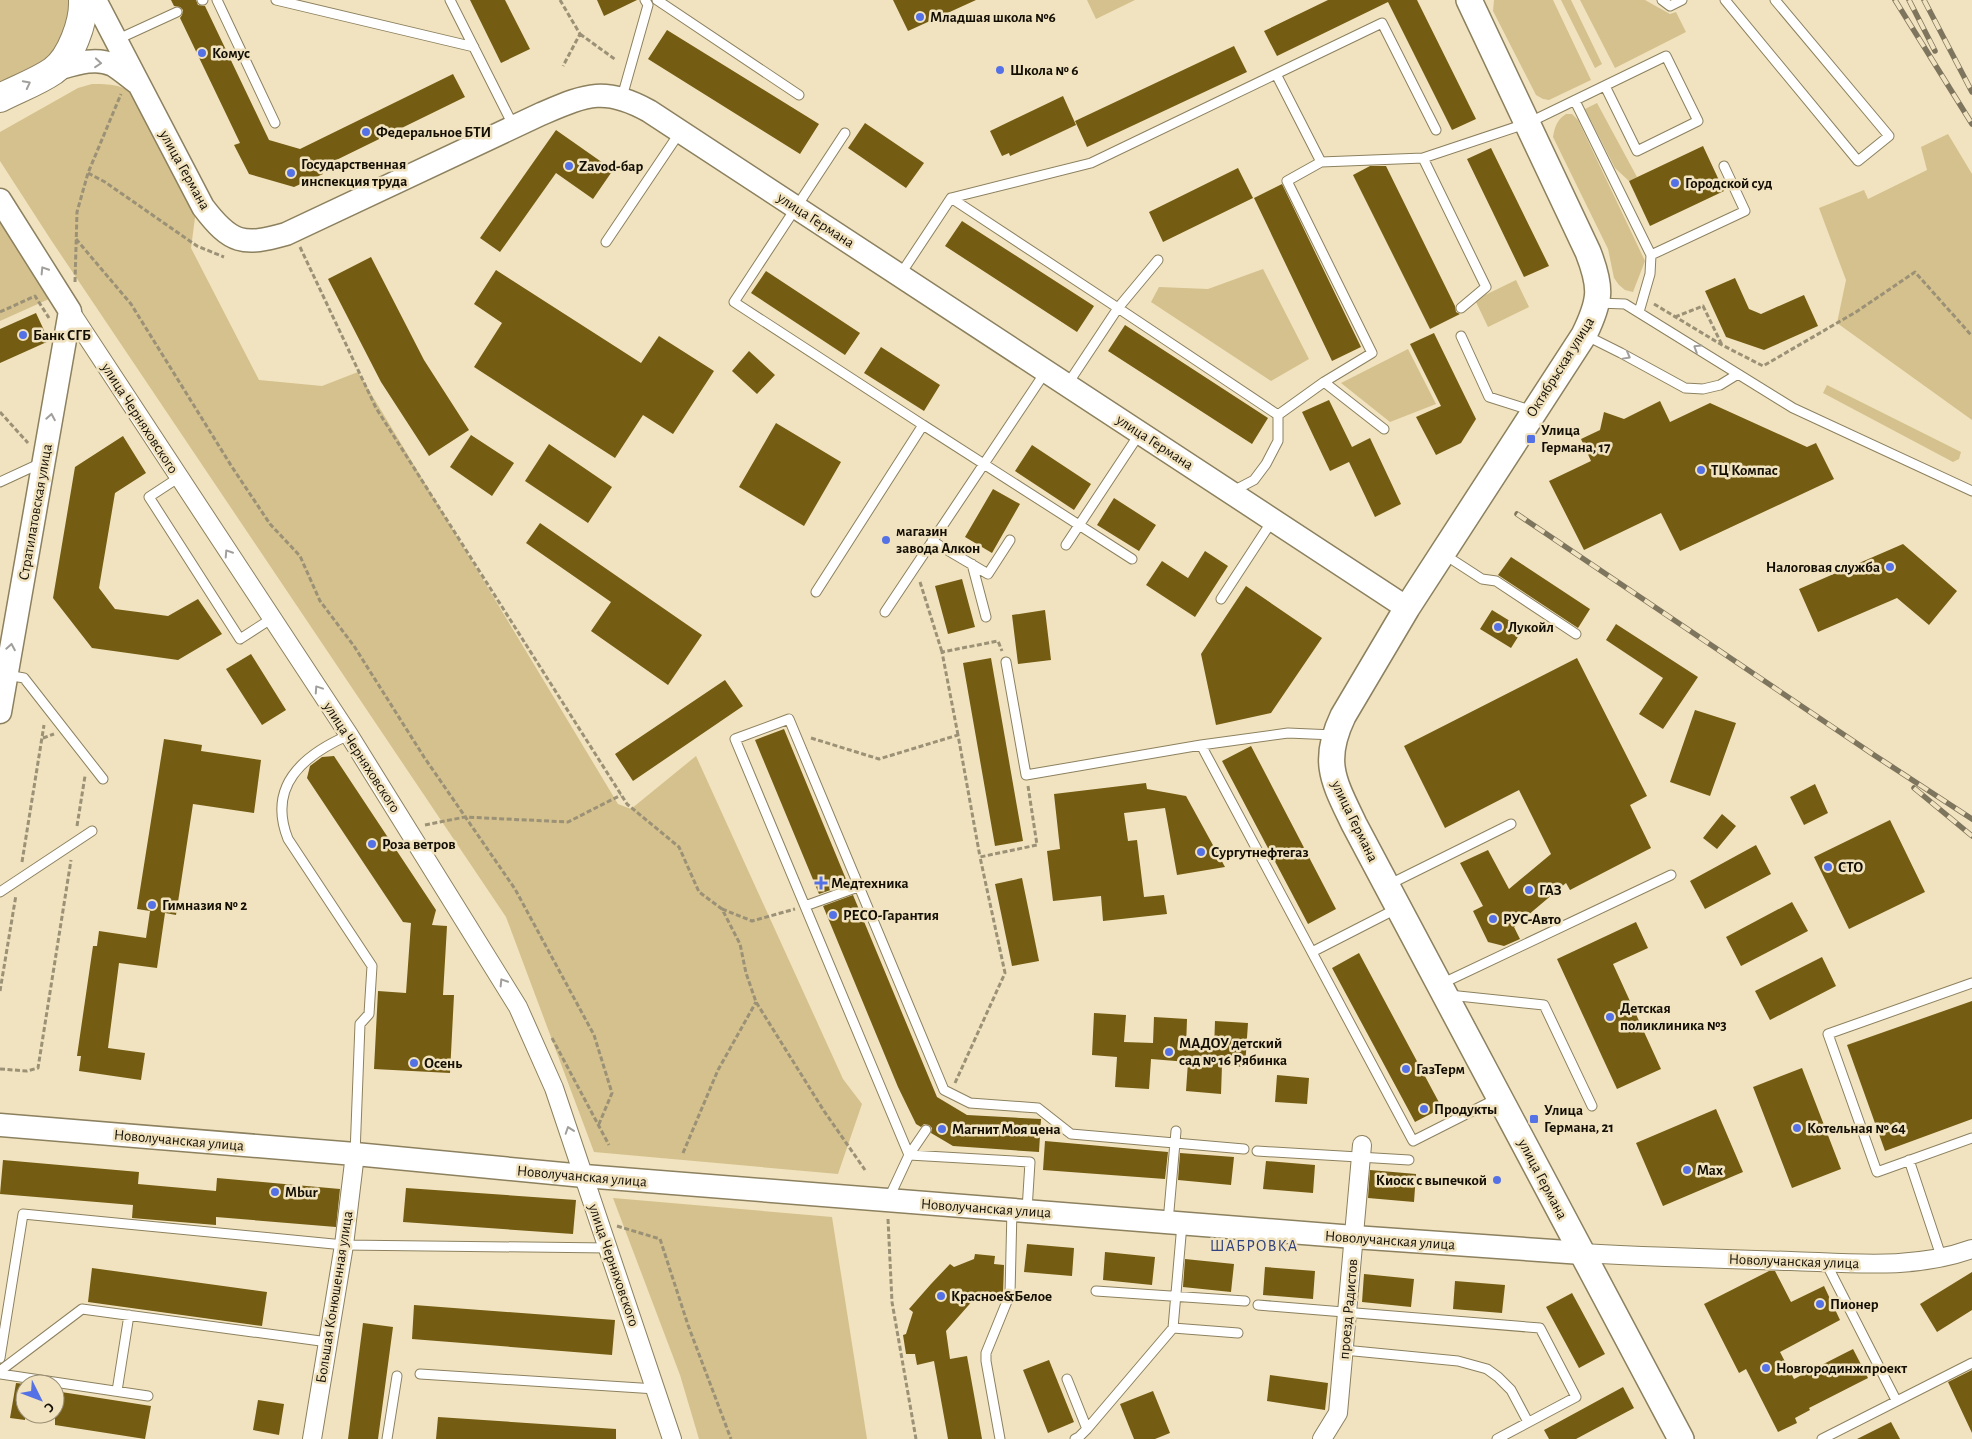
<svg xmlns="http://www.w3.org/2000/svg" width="1972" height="1439" font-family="'Alegreya Sans',sans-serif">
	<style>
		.green { fill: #d5c18d }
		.building { fill: #745c12 }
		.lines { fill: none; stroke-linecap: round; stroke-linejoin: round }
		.service-casing { stroke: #8c805f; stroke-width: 11 }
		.minor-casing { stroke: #8c805f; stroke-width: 20 }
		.tertiary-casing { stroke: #8c805f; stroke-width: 25 }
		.secondary-casing { stroke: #8c805f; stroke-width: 28 }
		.primary-casing { stroke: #8c805f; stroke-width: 30 }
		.path { stroke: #9b9176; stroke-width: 3; stroke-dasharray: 5 2.5; stroke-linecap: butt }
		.service { stroke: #fff; stroke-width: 9 }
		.minor { stroke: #fff; stroke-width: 18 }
		.tertiary { stroke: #fff; stroke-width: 22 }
		.secondary { stroke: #fff; stroke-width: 25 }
		.primary { stroke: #fff; stroke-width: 28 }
		.rail-casing { stroke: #7e755e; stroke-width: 5.5 }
		.rail { stroke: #f1e3bf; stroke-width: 4; stroke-dasharray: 11; stroke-linecap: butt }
		.oneway { stroke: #a19f9b }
		.poi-dot { fill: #5571e6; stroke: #f1e3bf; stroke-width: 2 }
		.labels { text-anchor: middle; stroke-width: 5; stroke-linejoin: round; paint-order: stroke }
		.poi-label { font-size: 15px; font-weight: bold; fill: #140f04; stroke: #f1e3bf; text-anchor: start }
		.street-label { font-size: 15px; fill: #140f04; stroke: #f1e3bf }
		.neighbourhood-label { font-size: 16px; letter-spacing: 1px; fill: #32427c; stroke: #f1e3bf }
	</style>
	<rect width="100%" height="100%" fill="#f1e3bf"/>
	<path class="green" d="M0,0H73C69,21 61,52 42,65C29,74 13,80 0,87Z
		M1087,0H1135L1096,19Z
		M1494,0H1553L1591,80L1549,100L1543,99L1536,95L1493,11Z
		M1561,0H1571L1602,64L1595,68Z
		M1580,0H1645L1670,14L1676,12L1686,32L1615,68Z
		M92,84C116,84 124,85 142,101L196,210L191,248L259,380L322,386L358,372L618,804L631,809L696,756L843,1079L862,1104L838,1174L594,1152L506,917L51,240L0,161V132L78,88Z
		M1597,103L1637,177L1629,181L1615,168L1585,109Z
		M1566,114H1572L1578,120L1645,261L1633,292L1625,290L1619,285L1614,278L1608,249L1553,137C1555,126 1557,120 1566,114Z
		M1948,134L1972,174V420L1837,323L1846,280L1819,208L1864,190L1868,199L1927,170L1921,147Z
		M0,221L49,299L0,321Z
		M1263,269L1309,359L1271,381L1151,302L1159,287L1208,289Z
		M1516,280L1529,307L1488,327L1475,300Z
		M1408,349L1436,404L1390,422L1341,383Z
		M1827,385L1961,452L1959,459L1953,462L1823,393Z
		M613,1198L832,1217L867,1439H699L680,1375Z"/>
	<path class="building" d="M171,0H196L198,5L205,6L269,140L300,149L453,74L465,97L320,168L323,174L294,187L249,174L234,145L240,143L180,18L182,15L183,10L180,7L174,6Z
		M470,0H505L530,49L501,63Z
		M597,0H637L604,16Z
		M893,0H976L908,31Z
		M1328,0H1417L1476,119L1452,130L1388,2L1277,56L1264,31Z
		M667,30L819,124L800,154L648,59Z
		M1234,46L1247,72L1087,147L1075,121Z
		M1063,96L1076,125L1010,156L1009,153L1002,156L990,131Z
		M865,123L924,163L906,188L848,148Z
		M556,130L613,170L593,199L556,173L500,252L480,238Z
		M1703,146L1724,191L1650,226L1629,181Z
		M1491,148L1549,266L1524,277L1467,159Z
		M1370,166H1386L1455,306L1456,312L1460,314L1430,329L1353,175Z
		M1238,168L1253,198L1163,242L1149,212Z
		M1282,184L1361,347L1332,361L1254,198Z
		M962,221L1094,306L1077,332L945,246Z
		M371,257L424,360L469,430L429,456L381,382L328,279Z
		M496,270L641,363L659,336L714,371L673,434L643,415L615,458L474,367L502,323L474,304Z
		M766,271L860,333L845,355L751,293Z
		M1735,278L1749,309L1761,314L1804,295L1818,326L1764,350L1726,337L1705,291Z
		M36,313L49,341L0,363V329Z
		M1125,325L1268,418L1252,444L1108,351Z
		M1434,333L1476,419L1461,443L1436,455L1416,417L1441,406L1410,344Z
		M881,347L940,385L924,411L864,373Z
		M749,351L775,375L757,394L732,371Z
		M1329,400L1352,447L1370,438L1401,504L1375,517L1349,462L1330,471L1302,412Z
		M1660,401L1670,422L1710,403L1807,447L1816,443L1834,479L1680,551L1661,513L1584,550L1549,481L1591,461L1581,439L1600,430L1604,412L1624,419Z
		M776,423L841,462L804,526L739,487Z
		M471,435L514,463L492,496L450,467Z
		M123,436L146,473L115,493L99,588L115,609L168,616L198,599L222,634L178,660L92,648L53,598L75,467Z
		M549,444L612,487L588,523L525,481Z
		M1032,445L1091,484L1074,510L1015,471Z
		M993,489L1020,504L992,553L965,537Z
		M1114,498L1156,525L1139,551L1097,525Z
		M540,523L702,635L668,685L591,631L611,602L526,543Z
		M1903,544L1957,591L1929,625L1897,598L1818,632L1799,589Z
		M1205,551L1228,566L1195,617L1146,585L1162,561L1188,578Z
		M1511,557L1590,609L1578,628L1498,575Z
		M962,579L975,627L948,634L935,586Z
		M1246,586L1322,638L1271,713L1216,725L1201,654Z
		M1045,610L1051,660L1018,664L1012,615Z
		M1492,610L1523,629L1511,648L1480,629Z
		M1616,624L1698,677L1663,729L1639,714L1663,678L1606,640Z
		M251,654L286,710L262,725L226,669Z
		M991,658L1023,841L995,846L963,663Z
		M1577,658L1647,796L1630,805L1651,848L1570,890L1566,883L1514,927L1520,939L1504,946L1488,942L1473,911L1483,906L1460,863L1488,850L1509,889L1551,854L1519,790L1445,828L1404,746Z
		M725,680L743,706L633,781L615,754Z
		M1695,710L1736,723L1710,796L1670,782Z
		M784,729L848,884L819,894L755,740Z
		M164,739L202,745L201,751L261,760L254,813L193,804L176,915L165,913L157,968L119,963L108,1048L145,1053L141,1080L79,1071L81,1056H77L93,946H97L99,931L146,938L150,911L137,909Z
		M1251,746L1336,909L1308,924L1222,761Z
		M334,756L436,910L432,925L447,926L443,995H454L450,1073L374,1069L378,991L406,993L411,923L403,922L307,778L310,766L322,757Z
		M1146,783L1147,789L1186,796L1225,867L1177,875L1165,808L1124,813L1128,841L1137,840L1144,897L1164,895L1167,914L1103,921L1101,896L1053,901L1047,851L1060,849L1054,794Z
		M1815,784L1828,813L1804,825L1790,797Z
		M1722,814L1736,826L1717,849L1703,838Z
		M1890,820L1925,892L1849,929L1814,857Z
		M1756,845L1771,874L1705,909L1690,881Z
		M1022,878L1039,961L1012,966L995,884Z
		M853,895L937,1097L967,1115L1041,1119L1039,1152L953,1146L931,1133L932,1128L929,1125L924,1124L921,1127L916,1124L898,1087L823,906Z
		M1792,902L1808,931L1741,966L1726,937Z
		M1636,922L1648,948L1613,964L1661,1069L1617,1089L1557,959Z
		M1359,953L1442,1108L1415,1122L1332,968Z
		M1822,957L1836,986L1770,1020L1755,991Z
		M1972,1001V1119L1885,1151L1847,1045Z
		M1094,1013L1126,1015L1124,1042L1153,1043L1154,1017L1187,1019L1186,1047L1214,1049L1215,1021L1248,1023L1245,1067L1222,1065L1221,1094L1186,1091L1188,1062L1151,1059L1149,1089L1115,1087L1117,1057L1092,1055Z
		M1802,1068L1841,1169L1792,1188L1753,1087Z
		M1277,1075L1309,1078L1307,1104L1275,1102Z
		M1716,1109L1743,1172L1663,1206L1636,1143Z
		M1045,1141L1168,1152L1165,1179L1043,1170Z
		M1180,1153L1234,1157L1231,1185L1178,1180Z
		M3,1160L139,1172L138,1184L216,1191L217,1178L340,1189L336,1227L216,1217V1225L132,1218L133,1205L0,1194Z
		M1266,1161L1315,1165L1313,1193L1263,1189Z
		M1370,1170L1416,1174L1414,1202L1368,1198Z
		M406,1188L576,1200L573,1234L403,1222Z
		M1027,1244L1074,1248L1072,1276L1024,1272Z
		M1105,1252L1155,1257L1152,1285L1103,1280Z
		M975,1254L995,1256L994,1264L1004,1265L1003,1294L1001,1300L974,1299L946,1331L950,1359L967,1356L982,1439H948L934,1361L917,1365L915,1354H906L903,1335L906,1334L913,1312L909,1309L931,1284L950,1264L954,1267L974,1259Z
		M1185,1259L1234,1264L1231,1292L1183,1287Z
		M1265,1267L1315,1271L1313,1299L1263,1295Z
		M92,1268L267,1292L262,1326L88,1302Z
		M1769,1271H1775L1791,1302L1824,1286L1840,1320L1780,1352L1794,1379L1853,1349L1868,1378L1809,1408L1810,1410L1795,1418L1797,1423L1778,1432L1746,1369L1739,1373L1704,1304Z
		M1972,1272V1310L1937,1332L1920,1304Z
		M1364,1274L1414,1279L1411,1307L1362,1302Z
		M1455,1281L1505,1285L1502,1313L1453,1309Z
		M1572,1293L1605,1354L1579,1368L1546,1307Z
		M414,1305L615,1320L612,1355L412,1339Z
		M363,1323L393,1327L378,1439H348Z
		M1049,1360L1074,1422L1048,1433L1023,1370Z
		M1972,1370V1433L1948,1382Z
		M1270,1375L1328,1383L1325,1410L1267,1401Z
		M16,1383L25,1384V1420L10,1418Z
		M1623,1387L1634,1408L1576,1439H1549L1544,1430Z
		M55,1391L151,1406L145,1439L55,1425Z
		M1153,1391L1170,1433L1155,1439H1134L1120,1404Z
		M258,1400L284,1404L279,1435L253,1430Z
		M438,1417L616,1429V1439H436Z
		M1891,1422L1900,1439H1857Z"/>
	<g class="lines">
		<g class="service-casing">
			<path id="service" d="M202,0H203
				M217,0L275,123
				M276,0L474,47
				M450,0L514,127
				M657,0L799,95
				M1662,0L1670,6L1682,0
				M1725,0L1858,161L1889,136L1775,0
				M116,40L177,12
				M1276,74L1382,23L1436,130
				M622,97L648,5L645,0
				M1575,101L1651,255L1650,274L1639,312
				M1423,158L1486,287L1461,308
				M951,198L1118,308L1067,385
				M606,242L680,132
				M1651,255L1745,211L1724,166
				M1158,260L1118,308L1278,415V441L1266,464L1254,480L1233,491
				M900,275L951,198L1091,163L1276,74L1321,162L1423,158L1528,123L1666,56L1698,121L1637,151L1605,86
				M1598,303L1625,304L1793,408L1972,491
				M1585,335L1621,353L1685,388L1703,389L1720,385L1738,374
				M1461,336L1489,397L1533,411
				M1324,382L1384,429
				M1278,415L1324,382L1372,353L1287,181L1321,162
				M923,425L1132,559
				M178,478L149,497L240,639L271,619
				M0,482L41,463
				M932,541L988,574L1010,540
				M1066,545L1140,433
				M1445,555L1482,579L1496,581L1576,634
				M972,564L986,617
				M816,592L923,425L734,302L845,133
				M1221,599L1272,521
				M885,612L1046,371
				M1006,662L1026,775L1201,745L1288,733L1334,735
				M7,675L24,678L103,779
				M349,735C303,755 267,786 288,839L372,966L369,1014L360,1024L355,1154
				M1201,745L1413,1141L1498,1098
				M1388,885L1511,824
				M0,892L92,831
				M805,906L858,887
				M1312,952L1396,909
				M1972,983L1828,1034L1877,1172L1972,1138
				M1441,984L1671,875
				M1449,995L1544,1005L1592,1106
				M1257,1151L1409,1160
				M1909,1160L1941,1256
				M888,1200L909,1155L926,1130
				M1027,1210L1030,1162L909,1155L735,739L789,719L944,1090L970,1103L1038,1108L1071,1134L1244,1149
				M1168,1222L1176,1131
				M1826,1263L1896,1400
				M1096,1291L1245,1301
				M1258,1305L1540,1328L1576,1397L1497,1439
				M1173,1328L1238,1333
				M1344,1350L1458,1361L1487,1369L1498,1377L1511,1390L1528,1422
				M0,1358L23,1214L344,1245L608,1248
				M0,1371L82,1309L328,1342
				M0,1374L148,1396
				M420,1374L656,1389
				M1067,1379L1087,1429L1173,1328L1182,1224
				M117,1391L129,1315
				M387,1439L397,1376
				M1000,1439L986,1361V1353L1010,1294L1012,1209
				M1075,1439L1079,1437L1087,1429
				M1822,1439L1972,1363"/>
		</g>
		<g class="minor-casing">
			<path id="minor" d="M70,311L349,735L518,1007L554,1088L672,1439
				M1582,1253C1652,1257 1721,1259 1791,1261C1851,1263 1915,1270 1972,1249
				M312,1439L344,1245L355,1154
				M1322,1439L1338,1413L1362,1145"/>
		</g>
		<g class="tertiary-casing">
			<path id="tertiary" d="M95,0L203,207C231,244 243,246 286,234L541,114C586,95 604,86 649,111L1407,608
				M54,70C72,65 95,56 113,65C121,70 129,77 136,82
				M0,200L70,311L0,712
				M0,1125L355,1154L584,1176L1354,1237L1582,1253"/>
		</g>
		<g class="secondary-casing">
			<path id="secondary" d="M1469,0L1588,252C1602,288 1601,300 1584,335L1407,608L1343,716C1321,762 1334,782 1354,824L1681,1439"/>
		</g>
		<g class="primary-casing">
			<path id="primary" d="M0,98C17,89 37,82 53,71C71,58 84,22 83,0"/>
		</g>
		<path class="path" d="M560,0L580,34L563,66
			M580,34L616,60
			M88,173L105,182L197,246L224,257
			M76,239L131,304L232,467L270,524L300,556L320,601L354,646L424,757L515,889L594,1035L612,1093L599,1124
			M300,247L376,408L627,804L679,847L699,892L722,909L740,944L746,973L756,1002L824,1111L865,1170
			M75,282L77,212L88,173L121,94
			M1654,304L1722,345L1763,366L1856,312L1915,272L1972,336
			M0,312L35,296L49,318
			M1675,317L1703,306L1722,345
			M0,412L28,443
			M920,582L942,652
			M958,735L942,652L998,641L1002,651
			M43,738L54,734
			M811,738L879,759L958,735L980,857
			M425,825L465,817L568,822L621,795
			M77,826L85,776
			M22,862L44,725
			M722,909L752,921L795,909
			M0,991L16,895
			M552,1038L609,1145
			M0,1069L27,1071L38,1068L71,860
			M955,1083L1005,973L980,857L1037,845L1028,786
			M683,1153L718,1070L756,1002
			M888,1219L892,1302L916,1439
			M617,1226L660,1239L688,1325L731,1439"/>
		<use href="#service" class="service"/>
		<use href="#minor" class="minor"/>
		<use href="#tertiary" class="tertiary"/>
		<use href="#secondary" class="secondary"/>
		<use href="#primary" class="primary"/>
		<g class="rail-casing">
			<path id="rail" d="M1895,0L1972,124
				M1909,0L1935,51
				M1924,0L1972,92
				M1517,514L1874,755L1972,819
				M1914,788L1972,836"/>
		</g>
		<use href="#rail" class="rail"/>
	</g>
	<defs><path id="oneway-chevron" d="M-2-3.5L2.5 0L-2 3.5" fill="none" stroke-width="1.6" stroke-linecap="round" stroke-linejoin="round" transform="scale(1.25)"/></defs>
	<g class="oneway">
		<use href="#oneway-chevron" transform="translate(98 63) rotate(5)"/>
		<use href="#oneway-chevron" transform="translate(27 84) rotate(-27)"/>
		<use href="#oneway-chevron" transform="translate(44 270) rotate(-122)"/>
		<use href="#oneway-chevron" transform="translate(1697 348) rotate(-148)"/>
		<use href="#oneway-chevron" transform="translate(1627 356) rotate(29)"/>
		<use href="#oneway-chevron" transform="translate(51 417) rotate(-80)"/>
		<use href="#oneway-chevron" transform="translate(228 553) rotate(-123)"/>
		<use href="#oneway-chevron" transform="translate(11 647) rotate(-80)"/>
		<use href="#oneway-chevron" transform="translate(318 689) rotate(-124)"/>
		<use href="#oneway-chevron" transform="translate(503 982) rotate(-122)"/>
		<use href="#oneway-chevron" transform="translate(569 1130) rotate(-109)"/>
	</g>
	<g class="poi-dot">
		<circle cx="920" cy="17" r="5"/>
		<circle cx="202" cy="53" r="5"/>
		<circle cx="1000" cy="70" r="5"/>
		<circle cx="366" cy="132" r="5"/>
		<circle cx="569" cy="166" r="5"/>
		<circle cx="291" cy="173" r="5"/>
		<circle cx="1675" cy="183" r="5"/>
		<circle cx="23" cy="335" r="5"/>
		<rect x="1526" y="434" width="10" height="10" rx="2.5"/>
		<circle cx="1701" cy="470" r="5"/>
		<circle cx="886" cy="540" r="5"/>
		<circle cx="1890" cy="567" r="5"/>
		<circle cx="1498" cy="627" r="5"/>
		<circle cx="372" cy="844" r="5"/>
		<circle cx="1201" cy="852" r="5"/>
		<circle cx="1828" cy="867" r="5"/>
		<path d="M818.5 875.5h5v5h5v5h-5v5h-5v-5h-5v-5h5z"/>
		<circle cx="1529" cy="890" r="5"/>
		<circle cx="152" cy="905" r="5"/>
		<circle cx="833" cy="915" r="5"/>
		<circle cx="1493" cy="919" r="5"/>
		<circle cx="1610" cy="1017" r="5"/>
		<circle cx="1169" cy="1052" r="5"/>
		<circle cx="414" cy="1063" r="5"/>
		<circle cx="1406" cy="1069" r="5"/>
		<circle cx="1424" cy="1109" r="5"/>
		<rect x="1529" y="1114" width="10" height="10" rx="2.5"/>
		<circle cx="1797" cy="1128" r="5"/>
		<circle cx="942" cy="1129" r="5"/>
		<circle cx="1687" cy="1170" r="5"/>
		<circle cx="1497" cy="1180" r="5"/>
		<circle cx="275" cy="1192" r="5"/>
		<circle cx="941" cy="1296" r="5"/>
		<circle cx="1820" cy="1304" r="5"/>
		<circle cx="1766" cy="1368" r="5"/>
	</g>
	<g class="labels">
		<g class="poi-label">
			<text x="930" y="22">Младшая школа №6</text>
			<text x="212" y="58">Комус</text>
			<text x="1010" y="75">Школа № 6</text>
			<text x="376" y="137">Федеральное БТИ</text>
			<text x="301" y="169">Государственная<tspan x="301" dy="17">инспекция труда</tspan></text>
			<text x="579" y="171">Zavod-бар</text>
			<text x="1685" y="188">Городской суд</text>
			<text x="33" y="340">Банк СГБ</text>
			<text x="1541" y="435">Улица<tspan x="1541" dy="17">Германа, 17</tspan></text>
			<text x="1711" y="475">ТЦ Компас</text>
			<text x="896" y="536">магазин<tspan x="896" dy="17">завода Алкон</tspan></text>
			<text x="1880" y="572" text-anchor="end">Налоговая служба</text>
			<text x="1508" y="632">Лукойл</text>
			<text x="382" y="849">Роза ветров</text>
			<text x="1211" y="857">Сургутнефтегаз</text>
			<text x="1838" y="872">СТО</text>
			<text x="831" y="888">Медтехника</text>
			<text x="1539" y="895">ГАЗ</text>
			<text x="162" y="910">Гимназия № 2</text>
			<text x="843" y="920">РЕСО-Гарантия</text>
			<text x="1503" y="924">РУС-Авто</text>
			<text x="1620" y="1013">Детская<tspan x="1620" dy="17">поликлиника №3</tspan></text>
			<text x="1179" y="1048">МАДОУ детский<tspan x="1179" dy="17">сад № 16 Рябинка</tspan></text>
			<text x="424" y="1068">Осень</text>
			<text x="1416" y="1074">ГазТерм</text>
			<text x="1434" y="1114">Продукты</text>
			<text x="1544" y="1115">Улица<tspan x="1544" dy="17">Германа, 21</tspan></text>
			<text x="1807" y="1133">Котельная № 64</text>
			<text x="952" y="1134">Магнит Моя цена</text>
			<text x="1697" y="1175">Max</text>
			<text x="1487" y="1185" text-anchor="end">Киоск с выпечкой</text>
			<text x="285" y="1197">Mbur</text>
			<text x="951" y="1301">Красное&amp;Белое</text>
			<text x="1830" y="1309">Пионер</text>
			<text x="1776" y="1373">Новгородинжпроект</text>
		</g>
		<g class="street-label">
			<text transform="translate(185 170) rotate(61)" y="5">улица Германа</text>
			<text transform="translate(816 220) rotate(33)" y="5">улица Германа</text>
			<text transform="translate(1560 367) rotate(-58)" y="5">Октябрьская улица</text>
			<text transform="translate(140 418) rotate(57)" y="5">улица Черняховского</text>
			<text transform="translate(1155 442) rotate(33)" y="5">улица Германа</text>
			<text transform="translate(35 512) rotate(-80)" y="5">Стратилатовская улица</text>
			<text transform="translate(362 757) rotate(57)" y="5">улица Черняховского</text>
			<text transform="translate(1355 821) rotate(64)" y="5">улица Германа</text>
			<text transform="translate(179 1140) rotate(5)" y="5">Новолучанская улица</text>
			<text transform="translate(582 1176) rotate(5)" y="5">Новолучанская улица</text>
			<text transform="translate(1543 1179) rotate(62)" y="5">улица Германа</text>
			<text transform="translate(986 1208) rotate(4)" y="5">Новолучанская улица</text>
			<text transform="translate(1390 1240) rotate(4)" y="5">Новолучанская улица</text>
			<text transform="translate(1794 1261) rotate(2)" y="5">Новолучанская улица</text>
			<text transform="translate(614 1265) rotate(71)" y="5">улица Черняховского</text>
			<text transform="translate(334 1297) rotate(-81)" y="5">Большая Конюшенная улица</text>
			<text transform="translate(1348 1309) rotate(-85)" y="5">проезд Радистов</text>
		</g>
		<g class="neighbourhood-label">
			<text x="1254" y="1251">ШАБРОВКА</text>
		</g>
	</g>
	<g transform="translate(40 1399) rotate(132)"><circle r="24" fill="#f1e3bf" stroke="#998e74"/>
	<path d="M0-4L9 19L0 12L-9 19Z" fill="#5571e6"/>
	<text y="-8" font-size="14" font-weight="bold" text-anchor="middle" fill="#140f04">С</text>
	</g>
</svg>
